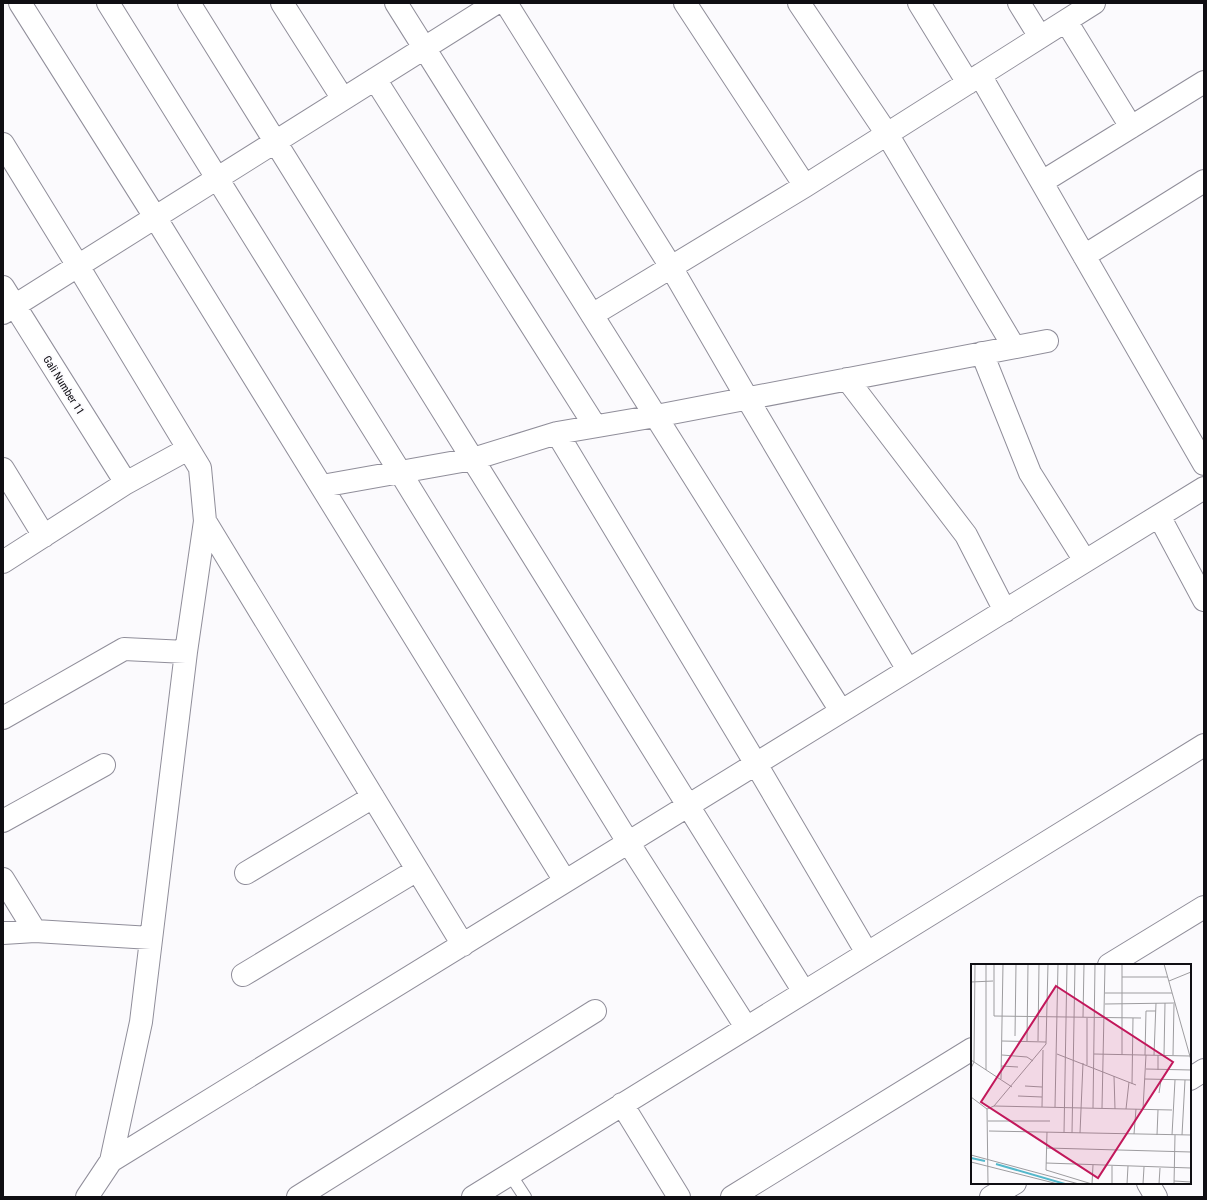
<svg xmlns="http://www.w3.org/2000/svg" width="1207" height="1200" font-family="'Roboto Condensed',sans-serif">
	<style>
		.lines { fill: none; stroke-linecap: round; stroke-linejoin: round }
		.lane-casing { stroke: #908e9a; stroke-width: 14 }
		.street-casing { stroke: #908e9a; stroke-width: 24 }
		.lane { stroke: #fff; stroke-width: 12 }
		.street { stroke: #fff; stroke-width: 22 }
		.labels { text-anchor: middle; stroke-width: 3.5; stroke-linejoin: round; paint-order: stroke }
		.street-label { font-size: 11px; fill: #0f0e13; stroke: #fbfafd }
		.inset-river { fill: none; stroke: #54b8cb; stroke-width: 2 }
		.inset-road { fill: none; stroke: #9d9c9f; stroke-width: 1 }
		.view { fill: #c2185b; fill-opacity: 0.15; stroke: #c2185b; stroke-width: 2 }
		.inset-edge { fill: none; stroke: #0f0e13; stroke-width: 2 }
	</style>
	<rect width="100%" height="100%" fill="#fbfafd"/>
	<g class="lines">
		<g class="lane-casing">
			<path id="lane" d="M510,1174L525,1197"/>
		</g>
		<g class="street-casing">
			<path id="street" d="M20,3L155,217L565,881
				M108,3L400,472L628,842L746,1027
				M189,3L804,992
				M282,3L343,99
				M396,3L841,711
				M506,3L671,267L747,398L908,670
				M685,3L805,186
				M799,3L887,134L1014,347
				M919,3L968,83
				M1019,3L1040,37
				M1066,21L1131,127
				M980,75L1204,464
				M375,79L595,426
				M3,144L78,266L200,468L205,521L186,652L141,1022L111,1161
				M1042,182L1204,82
				M1084,256L1204,181
				M3,287L126,483
				M3,313L496,3
				M592,315L805,186L1094,3
				M982,353L1030,473L1085,561
				M847,379L966,535L1005,611
				M557,433L756,764L867,953
				M3,469L44,536
				M322,486L473,459L557,433L656,416L1047,341
				M1159,516L1204,600
				M205,521L463,945
				M3,562L126,483L188,449
				M3,718L124,649L186,652
				M3,821L104,765
				M246,873L373,797
				M3,879L35,931
				M3,933L35,931L151,938
				M1109,965L1204,907
				M243,975L417,870
				M1190,1079L1204,1070
				M622,1104L679,1197
				M1148,1183L1156,1197
				M87,1197L111,1161L1204,488
				M298,1197L595,1011
				M473,1197L1204,745
				M732,1197L972,1049
				M991,1197L1015,1183"/>
		</g>
		<use href="#lane" class="lane"/>
		<use href="#street" class="street"/>
	</g>
	<g class="labels">
		<g class="street-label">
			<text transform="translate(64 385) rotate(58)" y="4">Gali Number 11</text>
		</g>
	</g>
	<g transform="translate(971 964)">
		<rect width="220" height="220" fill="#fbfafd"/>
		<path class="inset-river" d="M0,194L14,197M25,200L94,220"/>
		<path class="inset-road" d="M23,0V52L170,54M151,0V91M193,0L220,96M151,13H197M198,17L220,8M0,18L22,17M134,29H201M134,40L204,39M112,53L113,0M44,72L45,0M31,77L75,78M56,77L57,0M67,77L68,0M86,90L165,121M123,90L219,92M31,91L56,93L62,97M174,91L175,47H185M183,91L185,39M193,91L194,39M202,91L203,40M0,96L41,123M116,101V54M30,102L47,103M0,104L3,98L4,0M175,105L220,106M15,106V0M187,106V91M143,112L144,145M30,115L32,0M174,115L220,116M161,120L162,54M54,122L71,123M188,129L190,116M47,132L71,133M0,133L16,145L17,220M23,142L75,80L77,0M71,143L72,86M84,143L87,0M122,144L124,0M131,144L134,0M16,145L23,142L201,146M155,145L158,118M172,145L175,91M17,157H79M18,167L220,171M76,168L75,206L121,220M93,169L96,0M101,169L104,0M109,169L112,99M163,170L165,145M186,171L187,146M201,171L204,116M211,171L214,116M76,184L220,188M0,191L108,220M0,198L87,220M75,199L220,204M203,217L220,218M121,220L122,201M141,220V202M156,220L157,202M172,220L173,203M188,220L189,204M203,220L204,171"/>
		<path class="view" d="M85,22L202,98L127,214L10,138Z"/>
		<rect width="220" height="220" class="inset-edge"/>
	</g>
	<rect width="1207" height="1200" fill="none" stroke="#0f0e13" stroke-width="8"/>
</svg>
